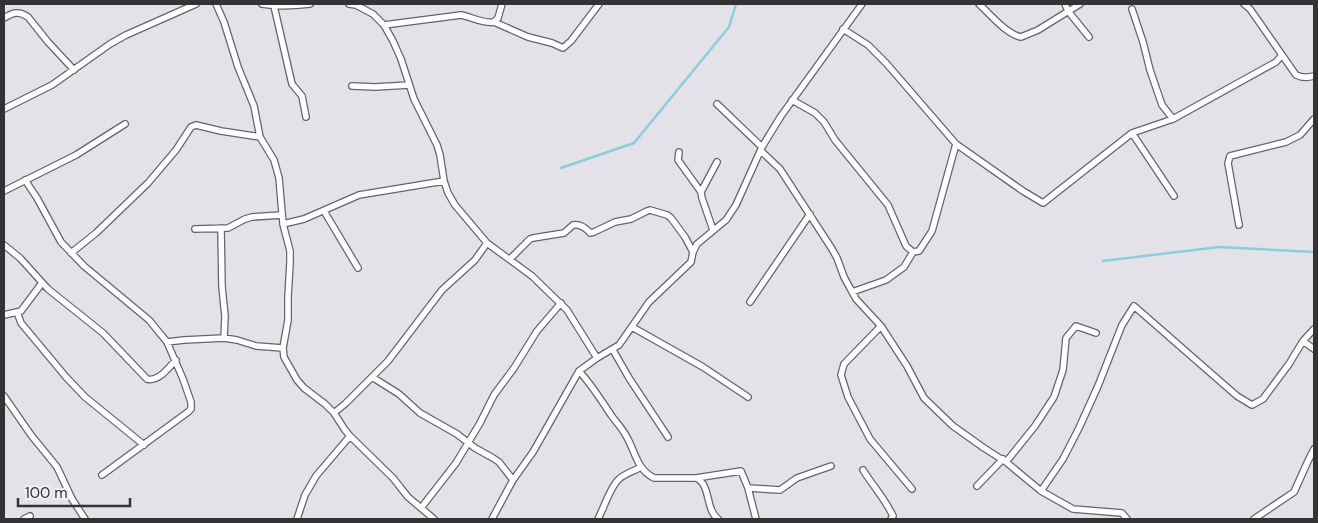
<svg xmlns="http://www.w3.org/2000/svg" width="1318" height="523" font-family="'DM Sans',sans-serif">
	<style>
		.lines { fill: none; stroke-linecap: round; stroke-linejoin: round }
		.stream { stroke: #87cedf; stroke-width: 2.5 }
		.minor-casing { stroke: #66636a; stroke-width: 8 }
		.minor { stroke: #fff; stroke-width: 5.5 }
	</style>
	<rect width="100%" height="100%" fill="#e4e1e9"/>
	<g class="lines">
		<path class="stream" d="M561,168L634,143L729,27L736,4
			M1103,261L1219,247L1314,252"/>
		<g class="minor-casing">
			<path id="minor" d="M216,4L224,22L238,67L254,106L260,137L274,160L279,178L283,224L290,251V263L288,297V320L283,348L284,357L297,380L304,388L325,404L334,413L345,430L350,436L393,478L408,497L434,519
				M262,4C279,7 293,6 310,4
				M349,4L356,5L373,14L384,25L393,41L401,59L414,99L437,145L440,155L444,181L448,193L455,205L487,243L532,276L567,310L597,358
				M979,4C990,14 1006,34 1021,37L1038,30L1080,4
				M1065,4L1068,11L1089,37
				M1244,4L1250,9L1296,75C1302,78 1307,78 1314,76
				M274,6L292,84L302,96L306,117
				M1132,9L1143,42L1150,70L1162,105L1173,119
				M4,18C12,13 19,10 28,17L48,42L74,70
				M494,22L528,37L552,43L563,48L571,41L599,4
				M384,25L461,15C472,17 483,24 494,22L498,18L502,4
				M843,29L868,45L886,63L956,144L1023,191L1043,203L1132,133L1173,119L1276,62L1282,55
				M352,86L375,87L409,85
				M792,100L815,113L824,122L835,140L888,205L906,246L913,252L919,251L932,231L956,144
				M717,104L762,147
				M4,109L52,85L110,44L126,35L196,4
				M1132,133L1174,196
				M761,151L780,169L832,249L837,258L844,277L856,299L881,326L907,366L924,398L953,426L984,448L1006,462L1041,491L1063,459L1079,428L1098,386L1122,325L1134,306L1237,396L1252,405L1263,399L1289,364L1303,341L1314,329
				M679,152L678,160L701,192
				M25,180L37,198L61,242L84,266L149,320L167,342L183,379L191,402V409L188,412L102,475
				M4,191L76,155L125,124
				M324,211L358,268
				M283,224L304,219L359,195L444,181
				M1239,225L1228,163L1230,156L1286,142L1300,135L1314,119
				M221,228L222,287L225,316L224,338
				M195,229L228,228L245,219L252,217L282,215
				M713,230L702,198L701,192L717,162
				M4,245L20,258L48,289L103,333L147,379C159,382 168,368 176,360
				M71,253L96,233L148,183L176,150L191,127L196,125L221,131L260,137
				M510,259L530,239L533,238L564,233L573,225C580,224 585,227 590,233L594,232L615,222L631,219L647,211L650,210L667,215L671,218L685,237L693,252
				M852,292L886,280L904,267L913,252
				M750,302L810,214
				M17,312L21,323L66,377L85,397L144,445
				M4,315L21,311L42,283
				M881,326L844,364L841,375L848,397L870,439L912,489
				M632,327L703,367L748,397
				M1303,341L1314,349
				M167,342L184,340L224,338L237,340L256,346L283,348
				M613,350L629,378L668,437
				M579,371C592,385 601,400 611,415C616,422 621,427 625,434C636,451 635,468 654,478H696C711,484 705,509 718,519
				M372,377L399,394L420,413L457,434L475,448L493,458L499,462L513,480
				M4,396L31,435L57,467L72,499L85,519
				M334,413L346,403L388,361L442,290L475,260L487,243
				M1006,462L1035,426L1054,397L1063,370L1066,338L1076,326L1096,333
				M863,470C873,486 885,499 893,516L891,519
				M696,478L741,471L748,488L756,519
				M977,486L1003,459
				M748,488L780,490L797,478L831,466
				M1041,491L1073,509L1122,513L1127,519
				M421,508L456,463L480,423L494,395L514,368L537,331L561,303
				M24,519L30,516
				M297,519L305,495L316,476L350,436
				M492,519L513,480L533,452L579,371L597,358L619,345L649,302L691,262L693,252L697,244L726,220L736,205L762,147L781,116L862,4
				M598,519C604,508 610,487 619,479C624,474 634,471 641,467
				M1254,519L1294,492L1308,461L1314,449"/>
		</g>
		<use href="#minor" class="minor"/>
	</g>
	<rect width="1318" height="523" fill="none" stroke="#333235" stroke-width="10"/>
	<path d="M18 498v8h112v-8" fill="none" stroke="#333235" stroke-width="2.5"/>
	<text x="25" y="498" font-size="15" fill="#333235" stroke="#f1eef6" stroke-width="4" paint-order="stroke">100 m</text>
</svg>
